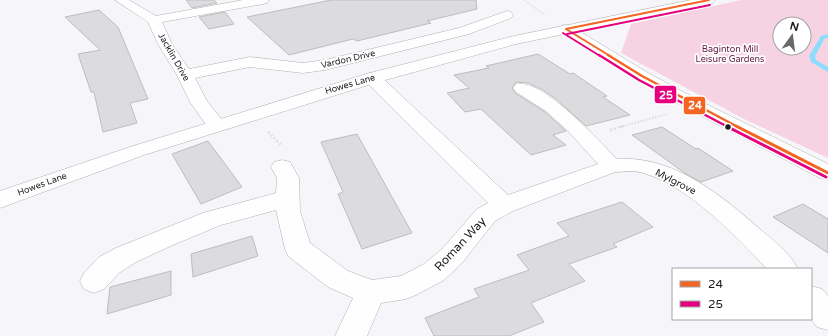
<svg xmlns="http://www.w3.org/2000/svg" width="828" height="336" font-family="'Varela Round',sans-serif">
	<style>
		.green { fill: #f7d2e3; fill-rule: evenodd }
		.lines { fill: none; stroke-linecap: round; stroke-linejoin: round }
		.stream { fill: #8addfd; fill-rule: evenodd }
		.building { fill: #dcdcdf; stroke: #bdbdc0 }
		.minor-casing { stroke: #b0b0b2; stroke-width: 1 }
		.major-casing { stroke: #b0b0b2; stroke-width: 1 }
		.path-far2 { stroke: #ddddde; stroke-width: 1.5; stroke-dasharray: 1 1; stroke-linecap: butt }
		.path-far1 { stroke: #ddddde; stroke-width: 2; stroke-dasharray: 1.5 1.5; stroke-linecap: butt }
		.path { stroke: #ddddde; stroke-width: 2.5; stroke-dasharray: 2 2; stroke-linecap: butt }
		.minor { fill: #fefefe; fill-rule: evenodd }
		.major { fill: #fefefe; fill-rule: evenodd }
		.bus-1-far2-casing { stroke: #fff; stroke-width: 4 }
		.bus-1-far1-casing { stroke: #fff; stroke-width: 5 }
		.bus-1-casing { stroke: #fff; stroke-width: 6 }
		.bus-2-far2-casing { stroke: #fff; stroke-width: 4 }
		.bus-2-far1-casing { stroke: #fff; stroke-width: 5 }
		.bus-2-casing { stroke: #fff; stroke-width: 6 }
		.bus-1-far2 { stroke: #f26522; stroke-width: 2 }
		.bus-1-far1 { stroke: #f26522; stroke-width: 2.5 }
		.bus-1 { stroke: #f26522; stroke-width: 3 }
		.bus-2-far2 { stroke: #e5007d; stroke-width: 2 }
		.bus-2-far1 { stroke: #e5007d; stroke-width: 2.5 }
		.bus-2 { stroke: #e5007d; stroke-width: 3 }
		.bus-dot { fill: #1c1b1e; stroke: #fff; stroke-width: 1.5 }
		.labels { text-anchor: middle; stroke-width: 3.5; stroke-linejoin: round; paint-order: stroke }
		.far-park-label { font-size: 9px; fill: #651542; stroke: #fff }
		.far-street-label { font-size: 9px; fill: #1c1b1e; stroke: #fff }
		.street-label { font-size: 10px; fill: #1c1b1e; stroke: #fff }
		.near-street-label { font-size: 12px; fill: #1c1b1e; stroke: #fff }
		.line-badge { stroke: #fff; stroke-width: 1.5 }
		.badge-label { font-size: 11px; text-anchor: middle; font-weight: bold; fill: #fff }
	</style>
	<rect width="100%" height="100%" fill="#f6f6fa"/>
	<path class="green" d="M741,0H828V158L744,119L621,53L631,24ZM780,24H804V48H780Z"/>
	<g class="lines">
		<path class="stream" d="M828,34V38H825L815,56L816,60L828,67V72L811,62L809,56L821,36Z"/>
	</g>
	<path class="building" d="M186,0H214L217,3L192,8Z
		M331,0H476L477,9L427,21L431,23L357,41L353,39L289,55L247,17Z
		M99,10L118,27L148,99L130,103L137,123L103,132L94,92H91L78,54L100,50L65,17Z
		M225,12L234,24L209,29L199,17Z
		M538,54L570,74L573,73L607,96L603,97L630,115L586,126L556,99L541,89L528,83L516,82L512,88L515,93L545,112L566,131L553,135L566,145L531,155L481,109L465,112L447,93L469,88L454,75L489,68L486,66Z
		M662,127L696,149L698,148L733,171L701,182L686,174L632,135Z
		M357,134L412,233L362,249L338,194L343,192L321,142Z
		M208,141L242,187L201,204L172,154Z
		M622,202L653,227L613,244L617,247L569,264L585,281L531,303L544,322L509,336H434L425,318L479,297L474,289L529,270L517,255L569,236L557,223Z
		M803,204L828,219V253L773,217Z
		M252,236L258,256L193,277L191,254Z
		M171,271V295L107,314L110,287Z"/>
	<g class="lines">
		<g class="minor-casing">
			<path id="minor" d="M115,0H129L156,16L243,0H269L267,3L263,4L162,22L172,44L189,69L250,57L303,63L325,60L459,28L507,11L511,12L513,15L511,18L469,34L325,70L303,73L250,67L195,78L207,101L226,125L223,129L216,131L209,129L190,102L177,75L158,44L148,22Z
				M566,25L571,26L648,73L702,102L828,164V180L820,178L690,110L636,79L561,32L559,29L561,26Z
				M372,73L378,74L508,195L598,164L568,131L546,111L516,92L513,88L516,84C542,78 599,141 617,159C673,155 721,195 761,230C774,241 790,253 798,269H767C736,236 687,185 643,173C634,170 624,172 615,172L513,211L495,221L462,263L444,280L416,295L406,299L381,303L367,336H335L353,298L328,287L288,256L285,249L276,210L221,225L173,245L136,262L119,273L104,289L94,293L84,289L80,281L84,273L99,257L116,248L203,213L276,193L277,178L271,167L274,162L282,160L290,162L299,178L300,211L310,243L348,271L372,280L401,276L424,264L442,249L477,209L488,203L366,82L364,78L366,74Z
				M811,286L822,289L828,296V330L817,327L811,319Z"/>
		</g>
		<g class="major-casing">
			<path id="major" d="M691,0H715L713,3L709,4L516,44L378,82L144,155L0,208V191L130,147L366,74L514,36Z"/>
		</g>
		<path class="path-far2" d="M524,0L545,15"/>
		<path class="path-far1" d="M620,127L667,114"/>
		<path class="path" d="M610,130L623,126
			M268,132L281,145"/>
		<use href="#minor" class="minor"/>
		<use href="#major" class="major"/>
		<g class="bus-1-far2-casing">
			<path id="bus-1-far2" d="M566,29L610,56
				M566,29L709,0"/>
		</g>
		<g class="bus-1-far1-casing">
			<path id="bus-1-far1" d="M608,55L642,76L738,127"/>
		</g>
		<g class="bus-1-casing">
			<path id="bus-1" d="M736,126L828,173"/>
		</g>
		<g class="bus-2-far2-casing">
			<path id="bus-2-far2" d="M563,33L600,56
				M567,34L710,5"/>
		</g>
		<g class="bus-2-far1-casing">
			<path id="bus-2-far1" d="M599,55L639,80L728,127"/>
		</g>
		<g class="bus-2-casing">
			<path id="bus-2" d="M726,126L826,177"/>
		</g>
		<use href="#bus-1-far2" class="bus-1-far2"/>
		<use href="#bus-1-far1" class="bus-1-far1"/>
		<use href="#bus-1" class="bus-1"/>
		<use href="#bus-2-far2" class="bus-2-far2"/>
		<use href="#bus-2-far1" class="bus-2-far1"/>
		<use href="#bus-2" class="bus-2"/>
	</g>
	<circle class="bus-dot" cx="728" cy="127" r="3.5"/>
	<g class="labels">
		<g class="far-park-label">
			<text x="730" y="52">Baginton Mill<tspan x="730" dy="10">Leisure Gardens</tspan></text>
		</g>
		<g class="far-street-label">
			<text transform="translate(174 57) rotate(60)" y="3">Jacklin Drive</text>
			<text transform="translate(348 59) rotate(-13)" y="3">Vardon Drive</text>
			<text transform="translate(350 84) rotate(-16)" y="3">Howes Lane</text>
			<text transform="translate(42 184) rotate(-20)" y="3">Howes Lane</text>
		</g>
		<g class="street-label">
			<text transform="translate(676 181) rotate(27)" y="4">Mylgrove</text>
		</g>
		<g class="near-street-label">
			<text transform="translate(460 244) rotate(-47)" y="4">Roman Way</text>
		</g>
	</g>
	<g class="line-badge">
		<rect x="654" y="85" width="23" height="19" rx="4" fill="#e5007d"/>
		<rect x="683" y="96" width="23" height="19" rx="4" fill="#f26522"/>
	</g>
	<g class="badge-label">
		<text x="666" y="99">25</text>
		<text x="695" y="109">24</text>
	</g>
	<rect x="672" y="268" width="140" height="52" fill="#ffffff" stroke="#a4a4a5"/>
	<rect x="680" y="281" width="20" height="6" fill="#f26522" stroke="#a4a4a5"/>
	<text x="708" y="288" font-size="12" fill="#1c1b1e">24</text>
	<rect x="680" y="301" width="20" height="6" fill="#e5007d" stroke="#a4a4a5"/>
	<text x="708" y="308" font-size="12" fill="#1c1b1e">25</text>
	<g transform="translate(792 36) rotate(14)"><circle r="19" fill="#ffffff" stroke="#a4a4a5"/>
	<path d="M0-3L7 15L0 10L-7 15Z" fill="#68686b"/>
	<text y="-6" font-size="11" font-weight="bold" text-anchor="middle" fill="#1c1b1e">N</text>
	</g>
</svg>
